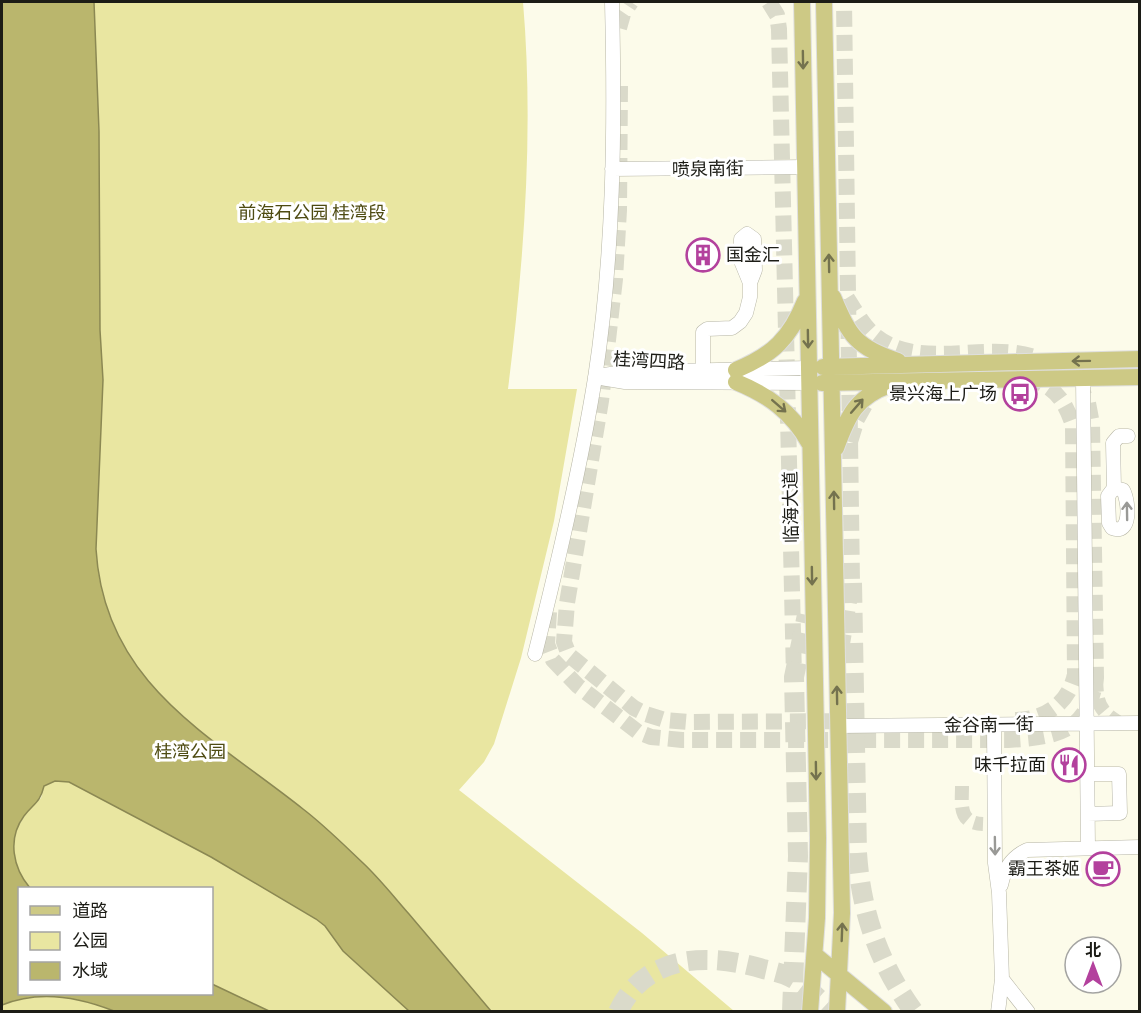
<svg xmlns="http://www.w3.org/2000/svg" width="1141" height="1013" font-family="Manrope,'Noto Sans SC',sans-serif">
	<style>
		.green { fill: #e9e6a1; fill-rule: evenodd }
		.water { fill: #bab66d; stroke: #8b8853; stroke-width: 1.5 }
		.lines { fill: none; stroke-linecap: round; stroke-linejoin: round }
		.minor-tunnel { stroke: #dadaca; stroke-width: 14; stroke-dasharray: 14 7; stroke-linecap: butt }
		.major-tunnel { stroke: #dadaca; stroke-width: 16; stroke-dasharray: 16 8; stroke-linecap: butt }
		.highway-tunnel { stroke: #dadaca; stroke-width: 20; stroke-dasharray: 20 10; stroke-linecap: butt }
		.minor-casing { stroke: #b7b6a6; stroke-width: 15 }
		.major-casing { stroke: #dfdfde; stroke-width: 18 }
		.minor { stroke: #fff; stroke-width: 14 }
		.major { stroke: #cdc985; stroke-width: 16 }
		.oneway { stroke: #74724e }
		.oneway2 { stroke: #999996 }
		.labels { text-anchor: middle; stroke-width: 6; stroke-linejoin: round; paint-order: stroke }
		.street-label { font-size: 18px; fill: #1c1c16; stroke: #fff }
		.park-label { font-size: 18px; fill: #4e4b12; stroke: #fff }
		.poi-label { font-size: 18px; fill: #1c1c16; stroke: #fff; text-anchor: end }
	</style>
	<rect width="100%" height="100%" fill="#fcfbea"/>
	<path class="green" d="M94,2H523C534,131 524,261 508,389H577L554,521L521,658L494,744L484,762L459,790L642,933L734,1011L2,1012V878L16,830L29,809L41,798L44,786L103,380L100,330L99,131ZM20,888H212V994H20Z"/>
	<path class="water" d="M2,2H94L99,131L100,330L103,380L96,549C104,684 210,735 303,809C324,825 344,845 363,863C380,879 394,897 409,914C436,946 464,979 491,1011H409L343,951L325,926L316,919L211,857L69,782L55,781L44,786C40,803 34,803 24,816C7,839 13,868 30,888H20V994H212V984L269,1011H114C79,997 38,990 2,1005Z"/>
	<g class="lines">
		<path class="minor-tunnel" d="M1096,678C1097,700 1097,710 1118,722
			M962,786C962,805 958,823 983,824"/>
		<path class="major-tunnel" d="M769,2L777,15L779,29L794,677
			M619,28L623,14L631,2
			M620,86L619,210L615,279L601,401L567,603L564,642L569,655L634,708L646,714L665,720L688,722L851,721
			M847,298C854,309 862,323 871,332C916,374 985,339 1037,358
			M850,442L857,419L866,403
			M549,612L547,644L553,660L578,686L638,732L651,737L682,740H1008C1056,737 1088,733 1096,678L1092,424L1088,403L1083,393
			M841,650L852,583L844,2
			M1015,720C1045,720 1069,703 1075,674L1073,425C1064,399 1055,387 1029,378"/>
		<path class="highway-tunnel" d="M852,583L857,853C861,912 879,964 914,1012
			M618,1012C646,953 709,953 763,969C772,971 782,973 790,977C804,984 821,1001 833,1012
			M792,1012L798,856L794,677L807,615"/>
		<g class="minor-casing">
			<path id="minor" d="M612,169L805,167
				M703,372V332L707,329L732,328L740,322L746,313L750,297V283L755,270L754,239L747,234L741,239V261L750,283
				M604,375L624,372L809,368
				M595,377L625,382L809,383
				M1083,378L1088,847
				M1114,488L1123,490C1129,501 1132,536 1112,528L1109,523L1108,496L1114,488L1113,443L1119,436H1128
				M535,654C558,563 580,471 595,378C614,254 615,127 612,2
				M994,725L995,863L999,893L1002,979L998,1012
				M838,726L1140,723
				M1087,774H1119L1120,813L1088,814
				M1001,885C1004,869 1012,857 1027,850L1140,847
				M1002,979L1028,1012"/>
		</g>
		<g class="major-casing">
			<path id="major" d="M802,2L818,838L817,918L810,1012
				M824,2L842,913L837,1012
				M833,297C850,337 856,347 898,361
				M823,367L1140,359
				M736,370C773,355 790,338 805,301
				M736,382C768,395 792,412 809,443
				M822,383L1140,377
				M836,448C848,415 856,397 890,385
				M815,955L884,1012"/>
		</g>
		<use href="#minor" class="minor"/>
		<use href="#major" class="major"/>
	</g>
	<defs><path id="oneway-shaft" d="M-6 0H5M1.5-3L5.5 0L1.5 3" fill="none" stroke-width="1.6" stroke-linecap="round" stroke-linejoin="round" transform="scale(1.5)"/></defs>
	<g class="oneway">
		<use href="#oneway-shaft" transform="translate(803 60) rotate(89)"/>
		<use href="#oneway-shaft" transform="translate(829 263) rotate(-91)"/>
		<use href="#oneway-shaft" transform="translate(808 339) rotate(89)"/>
		<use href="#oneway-shaft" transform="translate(1081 361) rotate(179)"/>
		<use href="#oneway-shaft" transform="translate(779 406) rotate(41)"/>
		<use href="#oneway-shaft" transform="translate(857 406) rotate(-49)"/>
		<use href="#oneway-shaft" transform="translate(834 500) rotate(-91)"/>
		<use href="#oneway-shaft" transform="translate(812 576) rotate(89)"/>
		<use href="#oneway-shaft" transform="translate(837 695) rotate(-91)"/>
		<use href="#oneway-shaft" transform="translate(816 771) rotate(89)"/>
		<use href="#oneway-shaft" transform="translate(842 932) rotate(-88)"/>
	</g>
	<g class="oneway2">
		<use href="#oneway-shaft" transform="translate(1127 511) rotate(-91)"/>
		<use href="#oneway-shaft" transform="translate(995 846) rotate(89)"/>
	</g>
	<defs>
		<g id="building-ring" transform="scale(1.725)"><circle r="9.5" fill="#fff" stroke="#b3419d" stroke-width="1.5"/><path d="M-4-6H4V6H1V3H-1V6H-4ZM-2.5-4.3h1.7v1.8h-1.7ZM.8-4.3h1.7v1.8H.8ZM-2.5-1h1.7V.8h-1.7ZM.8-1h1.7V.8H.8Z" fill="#b3419d"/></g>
		<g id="bus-ring" transform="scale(1.725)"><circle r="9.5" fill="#fff" stroke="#b3419d" stroke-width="1.5"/><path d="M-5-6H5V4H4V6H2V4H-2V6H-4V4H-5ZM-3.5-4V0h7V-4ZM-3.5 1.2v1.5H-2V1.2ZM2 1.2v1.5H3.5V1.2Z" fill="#b3419d"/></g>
		<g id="restaurant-ring" transform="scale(1.725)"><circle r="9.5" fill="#fff" stroke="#b3419d" stroke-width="1.5"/><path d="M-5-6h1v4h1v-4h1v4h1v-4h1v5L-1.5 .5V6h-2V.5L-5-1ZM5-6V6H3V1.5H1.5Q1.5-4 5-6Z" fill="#b3419d"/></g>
		<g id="cafe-ring" transform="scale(1.725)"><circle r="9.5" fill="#fff" stroke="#b3419d" stroke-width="1.5"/><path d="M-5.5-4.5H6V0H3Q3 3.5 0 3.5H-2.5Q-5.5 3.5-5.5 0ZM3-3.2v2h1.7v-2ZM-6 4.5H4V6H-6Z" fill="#b3419d"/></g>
	</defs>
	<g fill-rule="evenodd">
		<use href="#building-ring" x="703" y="255"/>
		<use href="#bus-ring" x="1020" y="394"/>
		<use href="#restaurant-ring" x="1069" y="765"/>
		<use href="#cafe-ring" x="1103" y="869"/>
	</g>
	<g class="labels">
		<g class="street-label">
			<text transform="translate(708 169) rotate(-1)" y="6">喷泉南街</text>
			<text transform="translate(649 361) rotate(3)" y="6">桂湾四路</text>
			<text transform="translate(791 507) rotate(-91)" y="6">临海大道</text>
			<text transform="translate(989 725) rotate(-1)" y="6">金谷南一街</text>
		</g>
		<g class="park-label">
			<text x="312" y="219">前海石公园 桂湾段</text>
			<text x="190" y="758">桂湾公园</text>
		</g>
		<g class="poi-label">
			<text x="726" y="261" text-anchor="start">国金汇</text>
			<text x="997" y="400">景兴海上广场</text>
			<text x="1046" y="771">味千拉面</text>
			<text x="1080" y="875">霸王茶姬</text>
		</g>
	</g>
	<rect width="1141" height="1013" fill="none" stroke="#1c1c16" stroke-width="6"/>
	<rect x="18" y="887" width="195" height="108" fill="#ffffff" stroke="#a4a4a2" stroke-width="1.5"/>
	<rect x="30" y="906" width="30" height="9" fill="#cdc985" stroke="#a4a4a2" stroke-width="1.5"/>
	<text x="72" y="917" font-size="18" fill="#1c1c16">道路</text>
	<rect x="30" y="932" width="30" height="18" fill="#e9e6a1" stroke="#a4a4a2" stroke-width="1.5"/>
	<text x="72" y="947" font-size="18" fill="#1c1c16">公园</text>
	<rect x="30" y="962" width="30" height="18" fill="#bab66d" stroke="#a4a4a2" stroke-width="1.5"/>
	<text x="72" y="977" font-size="18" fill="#1c1c16">水域</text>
	<g transform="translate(1093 965)"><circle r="28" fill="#ffffff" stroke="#a4a4a2" stroke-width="1.5"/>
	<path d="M0-4.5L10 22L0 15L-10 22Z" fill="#b3419d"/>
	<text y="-9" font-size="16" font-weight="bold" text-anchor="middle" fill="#1c1c16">北</text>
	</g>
</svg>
